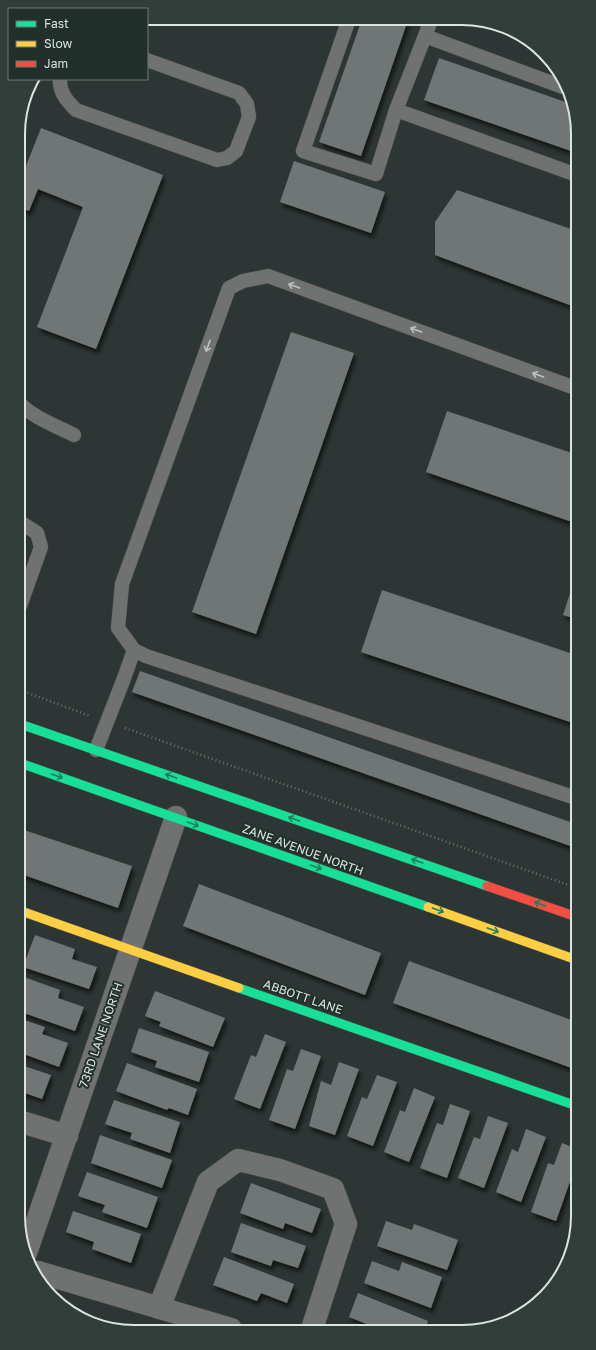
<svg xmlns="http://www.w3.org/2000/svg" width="596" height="1350" font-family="'Golos Text',sans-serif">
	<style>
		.building { fill: #707675; filter: url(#shadow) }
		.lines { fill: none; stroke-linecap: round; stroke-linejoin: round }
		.lane-casing { stroke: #4b5150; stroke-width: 15 }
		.street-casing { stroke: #4b5150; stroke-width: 23 }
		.fast-casing { stroke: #4b5150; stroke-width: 10 }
		.slow-casing { stroke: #4b5150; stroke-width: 10 }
		.jam-casing { stroke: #4b5150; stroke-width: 10 }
		.path { stroke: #6b706f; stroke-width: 2.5; stroke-dasharray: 1 3; stroke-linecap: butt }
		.lane { stroke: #6f7271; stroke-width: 14 }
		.street { stroke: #6f7271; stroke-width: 22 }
		.fast { stroke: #16e098; stroke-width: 9 }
		.slow { stroke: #ffcf43; stroke-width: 9 }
		.jam { stroke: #f24e42; stroke-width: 9 }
		.oneway { stroke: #bbc2bf }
		.oneway2 { stroke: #1d7f5d }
		.labels { text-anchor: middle; stroke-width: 4; stroke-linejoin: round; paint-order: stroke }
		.street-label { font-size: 12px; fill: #dbe4e1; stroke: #22302c }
		.rim { fill: none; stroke: #dbe4e1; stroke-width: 2 }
	</style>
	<defs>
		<filter id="shadow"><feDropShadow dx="2.5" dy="4.5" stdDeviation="2" flood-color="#0009"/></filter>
	</defs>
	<rect width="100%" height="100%" fill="#2e3635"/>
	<path class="building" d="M362,19L408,20L361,156L319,142Z
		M439,58L574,105V152L424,100Z
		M41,128L163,175L96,349L37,327L83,207L38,189L29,211L19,207L18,186Z
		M294,161L385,192L371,233L280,202Z
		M457,190L574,230L575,307L435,255V222Z
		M291,332L354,353L256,634L192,612Z
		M447,411L575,454V523L426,472Z
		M575,578H576V619L563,615Z
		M382,590L576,655V724L361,652Z
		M140,671L576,824V848L132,692Z
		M21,829L132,866L118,908L21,874Z
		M199,884L381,953L365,995L183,926Z
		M35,935L75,949L72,959L97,967L89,989L23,967Z
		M409,961L577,1022V1070L393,1003Z
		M21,976L60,990L58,998L84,1007L75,1031L21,1012Z
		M155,991L225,1018L213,1047L159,1026L161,1022L145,1016Z
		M21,1019L45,1027L42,1034L68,1043L59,1067L21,1053Z
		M139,1028L209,1052L199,1082L155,1067L157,1061L131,1052Z
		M265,1034L286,1042L260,1109L234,1099L251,1055L256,1057Z
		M301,1049L321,1056L295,1129L269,1120L287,1069L293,1071Z
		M339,1062L359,1069L335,1135L309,1126L321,1081L331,1085Z
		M127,1063L197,1089L188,1115L169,1108L167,1110L116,1091Z
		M21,1065L51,1075L42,1099L22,1092Z
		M377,1075L397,1082L373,1146L347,1136L362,1097L367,1099Z
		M414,1088L435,1097L409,1162L384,1152L400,1110L405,1112Z
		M114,1100L180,1122L170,1153L130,1139L132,1133L105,1124Z
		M450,1104L470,1111L447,1178L420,1168L437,1123L443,1125Z
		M488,1116L508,1123L484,1188L458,1178L474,1137L480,1139Z
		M526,1129L546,1137L521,1202L496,1192L512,1149L518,1152Z
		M100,1135L172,1160L162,1188L91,1163Z
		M562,1143L577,1149L578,1159L556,1221L531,1212L548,1163L554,1165Z
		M87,1172L158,1197L147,1228L102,1212L105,1205L78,1196Z
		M251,1183L321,1209L312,1233L285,1223L283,1229L240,1213Z
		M73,1211L141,1234L131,1263L92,1249L94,1242L66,1232Z
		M386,1221L412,1230L414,1224L458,1240L447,1270L377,1246Z
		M241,1223L306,1246L298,1268L273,1260L271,1266L231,1252Z
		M224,1257L294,1284L287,1303L261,1293L257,1301L213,1285Z
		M372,1261L399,1271L402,1262L442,1277L431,1308L364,1283Z
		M358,1293L428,1321L426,1328L379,1329L349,1317Z"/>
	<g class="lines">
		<g class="lane-casing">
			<path id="lane" d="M349,19L303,151L376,174L396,110
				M425,36L431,20
				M60,79C59,92 67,101 76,110L217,160L227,158L236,151L249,117L247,104L239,93L147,60
				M563,87L425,36L396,110L574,174
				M575,388L268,276L243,281L229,288L122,584L118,628L134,650L146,656L576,798
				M19,403C34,418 56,426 74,435
				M20,522L37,533L41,547L20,606
				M96,750L123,681L134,650"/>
		</g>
		<g class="street-casing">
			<path id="street" d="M22,1122L67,1136
				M26,1253L176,817
				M38,1272L231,1329
				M159,1308L208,1182L238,1160L280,1170L333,1189L346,1224L312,1329"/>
		</g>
		<g class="fast-casing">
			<path id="fast" d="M20,724L487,886
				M20,763L428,907
				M239,988L577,1106"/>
		</g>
		<g class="slow-casing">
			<path id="slow" d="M428,907L577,960
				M21,911L239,988"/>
		</g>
		<g class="jam-casing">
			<path id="jam" d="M487,886L577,917"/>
		</g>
		<path class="path" d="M20,690L90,716
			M125,728L577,888"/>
		<use href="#lane" class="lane"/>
		<use href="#street" class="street"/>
		<use href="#fast" class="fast"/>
		<use href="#slow" class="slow"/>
		<use href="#jam" class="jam"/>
	</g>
	<defs><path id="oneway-shaft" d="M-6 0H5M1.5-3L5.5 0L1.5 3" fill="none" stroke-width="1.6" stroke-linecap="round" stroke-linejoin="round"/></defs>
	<g class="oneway">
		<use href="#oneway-shaft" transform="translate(294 286) rotate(-160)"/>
		<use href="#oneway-shaft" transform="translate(416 330) rotate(-160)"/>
		<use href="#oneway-shaft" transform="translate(208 346) rotate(110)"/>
		<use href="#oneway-shaft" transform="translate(538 375) rotate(-160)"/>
	</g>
	<g class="oneway2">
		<use href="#oneway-shaft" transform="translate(57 776) rotate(19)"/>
		<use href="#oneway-shaft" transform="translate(171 776) rotate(-161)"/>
		<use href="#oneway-shaft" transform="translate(294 819) rotate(-161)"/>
		<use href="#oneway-shaft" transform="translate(193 824) rotate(20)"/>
		<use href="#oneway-shaft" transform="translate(417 861) rotate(-161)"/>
		<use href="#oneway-shaft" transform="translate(316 867) rotate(20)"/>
		<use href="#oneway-shaft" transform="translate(540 904) rotate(-161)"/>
		<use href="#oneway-shaft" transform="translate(438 910) rotate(20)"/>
		<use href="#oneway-shaft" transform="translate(493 930) rotate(20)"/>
	</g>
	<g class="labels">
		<g class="street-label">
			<text transform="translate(303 850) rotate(20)" y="4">ZANE AVENUE NORTH</text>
			<text transform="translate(303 997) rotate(19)" y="4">ABBOTT LANE</text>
			<text transform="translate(101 1035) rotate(-71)" y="4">73RD LANE NORTH</text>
		</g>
	</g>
	<path d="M0 0H596V1350H0ZM134 25H462A109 109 0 0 1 571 134V1216A109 109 0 0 1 462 1325H134A109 109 0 0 1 25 1216V134A109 109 0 0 1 134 25Z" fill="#313e3a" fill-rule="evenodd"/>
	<path class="rim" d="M134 25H462A109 109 0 0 1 571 134V1216A109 109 0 0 1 462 1325H134A109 109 0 0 1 25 1216V134A109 109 0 0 1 134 25Z"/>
	<rect x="8" y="8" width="140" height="72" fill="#22302c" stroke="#6c7874"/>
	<rect x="16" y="21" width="20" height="6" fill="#16e098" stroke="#6c7874"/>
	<text x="44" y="28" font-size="12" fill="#dbe4e1">Fast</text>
	<rect x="16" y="41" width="20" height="6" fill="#ffcf43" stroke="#6c7874"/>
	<text x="44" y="48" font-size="12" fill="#dbe4e1">Slow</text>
	<rect x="16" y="61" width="20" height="6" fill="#f24e42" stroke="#6c7874"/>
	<text x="44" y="68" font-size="12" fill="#dbe4e1">Jam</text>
</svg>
